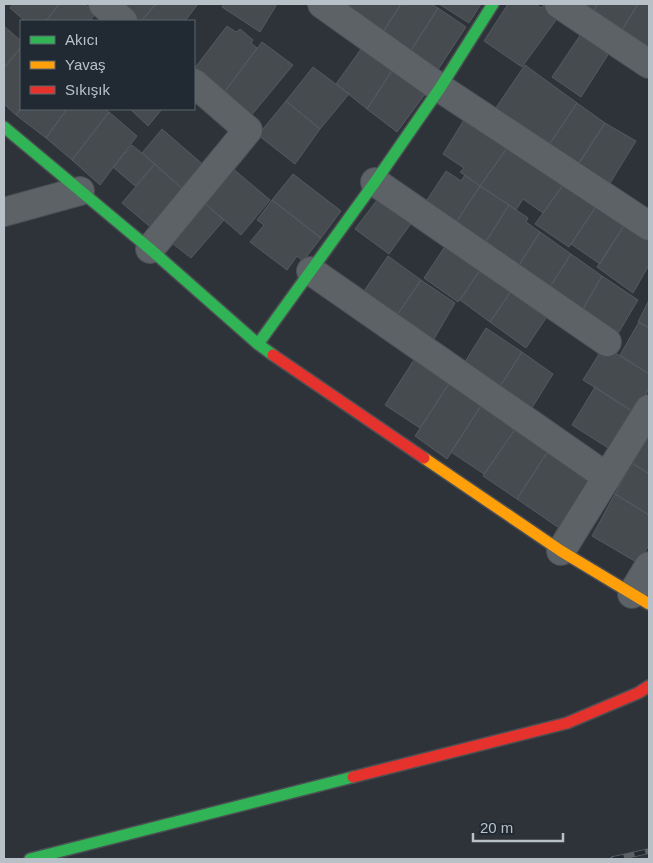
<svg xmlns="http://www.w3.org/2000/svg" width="653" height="863" font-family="Arial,sans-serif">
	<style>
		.building { fill: #464b50; stroke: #555a60 }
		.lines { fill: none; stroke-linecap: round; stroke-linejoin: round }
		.street-casing { stroke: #4b4f53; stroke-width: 30 }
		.fast-casing { stroke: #4b4f53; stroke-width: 14 }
		.slow-casing { stroke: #4b4f53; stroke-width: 14 }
		.jam-casing { stroke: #4b4f53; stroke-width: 14 }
		.street { stroke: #5d6266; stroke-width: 28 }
		.fast { stroke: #30b455; stroke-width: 11 }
		.slow { stroke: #ff9f0a; stroke-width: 11 }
		.jam { stroke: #e5322d; stroke-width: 11 }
		.rail-casing { stroke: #5b6064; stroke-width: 5.5 }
		.rail { stroke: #212a33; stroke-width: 4; stroke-dasharray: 11; stroke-linecap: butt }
	</style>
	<rect width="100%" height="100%" fill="#2d3338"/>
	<path class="building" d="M13,4H59L46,21H25L10,8Z
		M59,4H84L96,13L90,21H46Z
		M111,4H156L141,21H132Z
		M156,4H198L185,21H141Z
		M224,4H277L260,32L222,7Z
		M351,4H401L383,32L346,11Z
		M401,4H431L438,8L410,52L383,32Z
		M439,4H481L469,23Z
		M508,4H535L541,8L544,5L559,16L522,67L484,41Z
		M572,4H598L590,15Z
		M598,4H638L619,35L590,15Z
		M638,4H649V56L619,35Z
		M438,8L466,27L437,71L410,52Z
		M4,26L21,41V47L4,68Z
		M227,26L236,32L240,29L253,40L251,43L257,48L223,94L194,70V69Z
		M583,31L611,50L581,97L552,77Z
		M262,42L293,65L250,117L223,94Z
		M364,45L395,66L367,109L336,84Z
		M21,47V108L16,115L4,104V68Z
		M525,65L577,103L545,151L493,112Z
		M395,66L428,90L397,132L367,109Z
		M313,67L349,94L320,129L286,101Z
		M286,101L320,129L295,164L258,135Z
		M577,103L605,123L575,170L545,151Z
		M21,108V109H67L46,138L16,115Z
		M67,109H104L109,112L72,160L46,138Z
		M130,109H162L148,126Z
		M109,112L137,136L100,185L72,160Z
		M467,115L510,144L480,186L460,172L464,168L443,154Z
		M605,123L636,141L607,188L576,167Z
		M162,129L207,168L187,193L142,153Z
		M510,144L566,181L543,213L523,199L516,210L480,186Z
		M132,145L155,164L135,186L113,167Z
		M155,164L187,193L155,231L122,203Z
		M231,167L270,200L241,235L202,201Z
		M446,171L461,181L465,175L480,186L455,224L425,203Z
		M293,174L341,211L321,238L272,200Z
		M566,181L597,205L569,247L535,224Z
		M480,186L509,205L483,246L455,224Z
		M381,195L415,218L389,254L355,229Z
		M272,200L321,238L303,261L297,256L287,270L250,242L264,225L257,220Z
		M202,201L224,220L191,258L168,240Z
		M509,205L528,218L526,222L540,232L515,271L483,246Z
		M597,205L625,224L600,264L571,244Z
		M625,224L649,239V265L633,293L597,267Z
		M540,232L571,254L548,290L517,269Z
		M448,242L483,266L458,302L424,278Z
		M571,254L602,276L580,314L548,290Z
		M388,256L421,280L395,318L362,294Z
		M483,266L514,287L490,322L460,300Z
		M602,276L638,300L616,337L580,314Z
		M421,280L455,303L431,344L395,318Z
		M514,287L550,312L526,348L490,322Z
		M649,300V328L638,322Z
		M639,322L649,328V374L620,355Z
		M486,328L522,352L499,388L463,365Z
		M604,346L649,374V389L635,413L583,380Z
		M522,352L553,374L530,411L499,388Z
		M417,355L452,379L420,428L385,405Z
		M452,379L484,401L447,459L415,436Z
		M595,387L635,413L613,451L572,425Z
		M484,401L518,425L484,474L451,452Z
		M516,428L548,451L517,499L483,476Z
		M649,433V474L632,463Z
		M548,451L592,480L562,530L517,499Z
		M632,463L649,474V515L615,494Z
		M615,494L649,515V545L638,563L592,536Z"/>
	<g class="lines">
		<g class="street-casing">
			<path id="street" d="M103,4L123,21
				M322,4L440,88L649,226
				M559,4L649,64
				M375,182L607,342
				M4,212L80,191
				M150,249L248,130L194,83
				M311,271L607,477
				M561,551L649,409
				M632,594L649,566"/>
		</g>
		<g class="fast-casing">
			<path id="fast" d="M4,127L150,249L258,344L273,355
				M258,344L375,182L440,88L493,4
				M30,859L353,777"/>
		</g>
		<g class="slow-casing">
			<path id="slow" d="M424,458L561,551L649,604"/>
		</g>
		<g class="jam-casing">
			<path id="jam" d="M273,355L424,458
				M353,777L567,723L638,693L649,686"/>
		</g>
		<use href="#street" class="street"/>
		<use href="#fast" class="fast"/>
		<use href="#slow" class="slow"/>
		<use href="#jam" class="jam"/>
		<g class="rail-casing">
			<path id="rail" d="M613,859L649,851"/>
		</g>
		<use href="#rail" class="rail"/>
	</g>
	<rect width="653" height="863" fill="none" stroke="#b8c0c8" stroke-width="10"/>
	<rect x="20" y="20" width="175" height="90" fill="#212a33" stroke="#5d666f"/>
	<rect x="30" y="36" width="25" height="8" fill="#30b455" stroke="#5d666f"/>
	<text x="65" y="45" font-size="15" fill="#b8c0c8">Akıcı</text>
	<rect x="30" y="61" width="25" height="8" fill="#ff9f0a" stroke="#5d666f"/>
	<text x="65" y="70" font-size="15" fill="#b8c0c8">Yavaş</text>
	<rect x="30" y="86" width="25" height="8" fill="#e5322d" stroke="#5d666f"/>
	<text x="65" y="95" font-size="15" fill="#b8c0c8">Sıkışık</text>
	<path d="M473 833v8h90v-8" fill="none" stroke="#b8c0c8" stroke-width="2.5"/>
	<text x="480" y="833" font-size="15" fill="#b8c0c8" stroke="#212a33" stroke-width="4" paint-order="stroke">20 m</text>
</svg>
